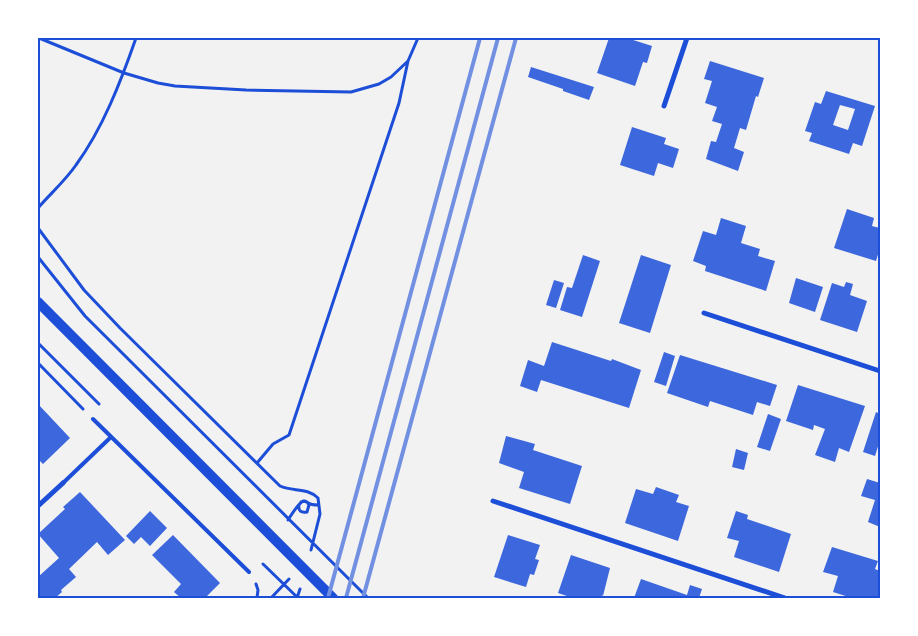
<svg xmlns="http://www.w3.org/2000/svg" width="918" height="636" font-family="'Open Sans',sans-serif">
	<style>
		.building { fill: #3d67dc; fill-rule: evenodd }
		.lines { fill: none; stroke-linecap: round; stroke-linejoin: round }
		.path { stroke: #1d4ed8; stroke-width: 3 }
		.service { stroke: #1d4ed8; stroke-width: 4 }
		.minor { stroke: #1d4ed8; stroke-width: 5 }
		.secondary { stroke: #1d4ed8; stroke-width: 10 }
		.rail { stroke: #7290e2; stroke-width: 4 }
		.neatline { fill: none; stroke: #1d4ed8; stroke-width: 2 }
	</style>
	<rect width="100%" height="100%" fill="#f2f2f2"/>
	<path class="building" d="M609,38H627L652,46L647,63L643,62L635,86L597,73Z
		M710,61L764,78L758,97L756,96L746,130L740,128L734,148L744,152L738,171L706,159L711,141L716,142L722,124L712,121L717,107L705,103L712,81L704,79Z
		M531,67L594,87L589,100L563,91V89L528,77Z
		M826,91L875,106L862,146L853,143L849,154L809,141L812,133L805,131L815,102L821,104ZM840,105L855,109L848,130L833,125Z
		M632,127L666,138L664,144L679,149L673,168L658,163L654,176L620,165Z
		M847,209L874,218L872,226L880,228V248L876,261L834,248Z
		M721,218L746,226L741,243L760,249L758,256L775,261L766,291L705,271L706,266L693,261L703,231L716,235Z
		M583,255L600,261L582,317L560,310L567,287L572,288Z
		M641,255L671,265L650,333L619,323Z
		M796,278L823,287L815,312L789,303Z
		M554,280L564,283L556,308L546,305Z
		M846,282L853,284L850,295L867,301L857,332L820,320L832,283L844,287Z
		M552,342L611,361L612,359L641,370L629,408L541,380L537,392L520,386L528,360L544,366Z
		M664,352L675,356L666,386L654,382Z
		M680,355L777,385L770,406L757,402L753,415L710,401L708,407L667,393Z
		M798,385L865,406L849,452L839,448L835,462L815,455L825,429L814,425L813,430L786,421Z
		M38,404L70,438L43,464L38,459Z
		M876,412L880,414V440L875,456L863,452Z
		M768,414L781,419L770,451L757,447Z
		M506,436L535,444L533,450L582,466L570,504L519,488L524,472L499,463Z
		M736,449L748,453L744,470L732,467Z
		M867,479L880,483V527L868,522L875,500L861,496Z
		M656,487L679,495L676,502L689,506L678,541L625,523L636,489L653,494Z
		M80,492L125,540L108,555L97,542L69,569L76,577L61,590L62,592L55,598H40L38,596V577L59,558L38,534L65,509L63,507Z
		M150,511L167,528L150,546L141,537L134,544L126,536Z
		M736,511L748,515L747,519L791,534L779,572L734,557L739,541L727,538Z
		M173,535L220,583L205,598H181L174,592L181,584L152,555Z
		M508,535L540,545L535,559L539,560L534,575L530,574L526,587L494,577Z
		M832,547L878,561L875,569L880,571V598H860L853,596L852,598L833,592L838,576L823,572Z
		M571,555L610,568L603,596L602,595L601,598H573L558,593Z
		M641,579L687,595L690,585L702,589L699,598H634Z"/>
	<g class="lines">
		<path class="path" d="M39,38L124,73L158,83L175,86L246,90L351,92L379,84L391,77L408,61L418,38
			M38,208C50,194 65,181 76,165C103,128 121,81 136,38
			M38,228L84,290L120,328L280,486C293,492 307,487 318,498L320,514L311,550
			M38,257L85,316L368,598
			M38,343L99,404
			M38,363L83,409
			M257,463L273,444L289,435L399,103L408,61
			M288,520C292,514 297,505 303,501L307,502L309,505L307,512C301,513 298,511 299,505L301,502L305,501C311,505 313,505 319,505
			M263,564L298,598
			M256,584L258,590L257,598
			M271,598L289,579
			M297,598L300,589"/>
		<path class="service" d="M93,419L249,572
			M63,483L111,437"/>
		<path class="minor" d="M664,106L687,38
			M704,313L880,371
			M493,501L785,598
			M38,506L63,483"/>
		<path class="secondary" d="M38,302L333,598"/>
		<path class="rail" d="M328,598L480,38
			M346,598L498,38
			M363,598L516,38"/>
	</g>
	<rect width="918" height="636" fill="none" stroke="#ffffff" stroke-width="78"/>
	<rect x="39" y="39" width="840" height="558" class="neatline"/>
</svg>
